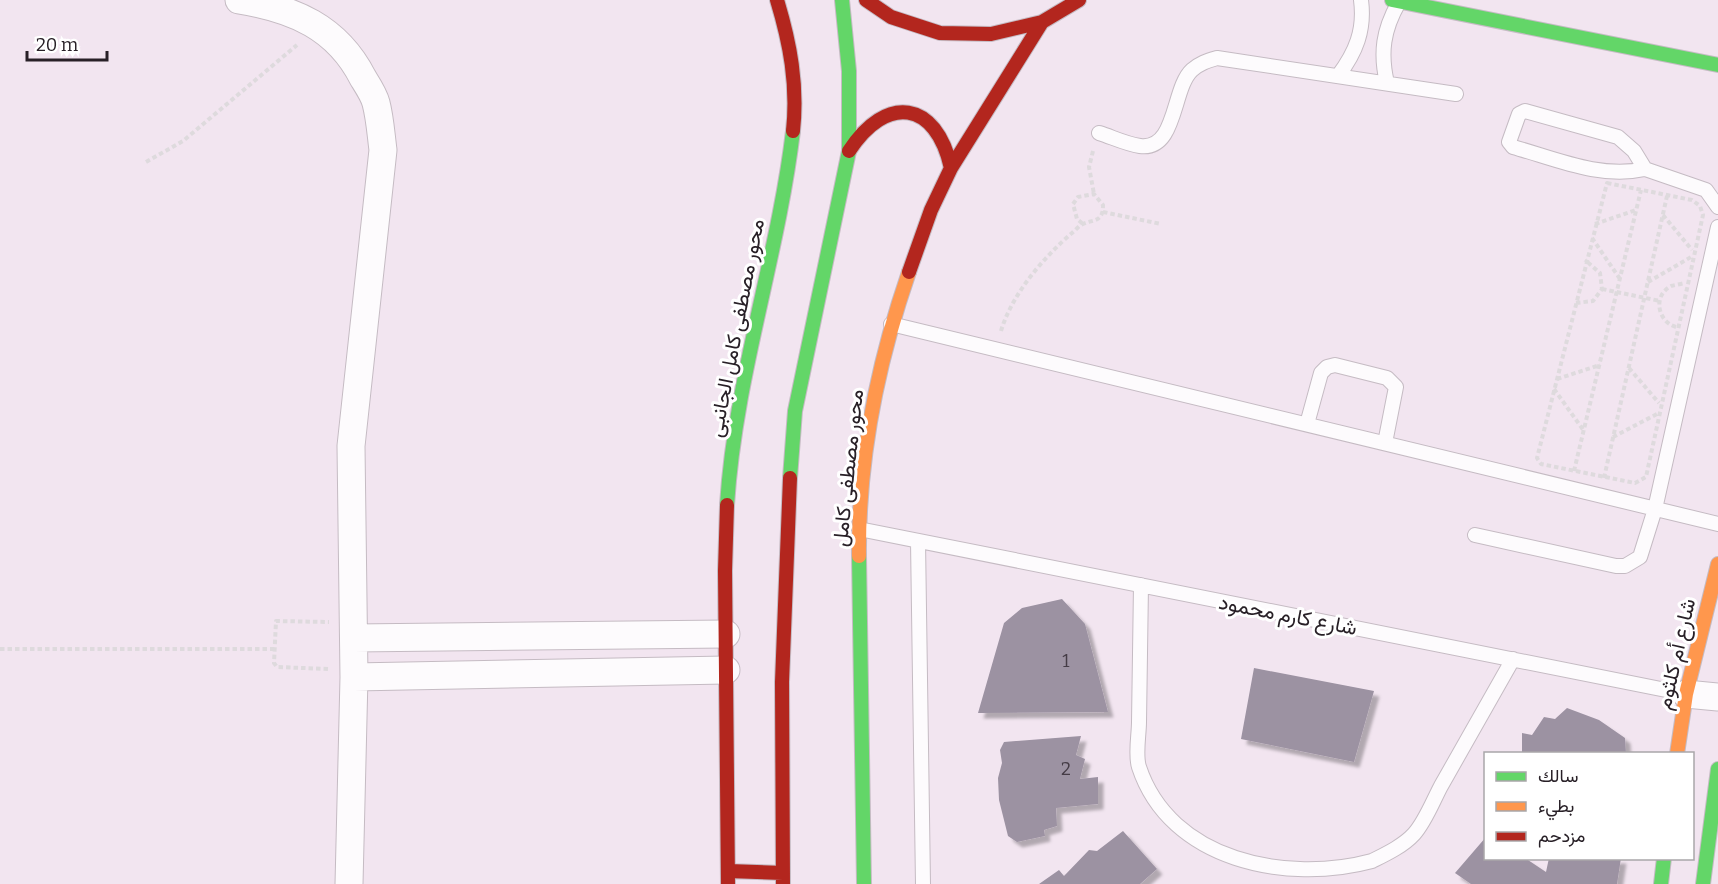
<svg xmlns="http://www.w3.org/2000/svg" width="1718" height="884" font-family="Bitter,Vazirmatn,serif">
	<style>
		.building { fill: #9c92a2; filter: url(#shadow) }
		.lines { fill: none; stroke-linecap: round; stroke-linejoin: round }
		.lane-casing { stroke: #c5bbc3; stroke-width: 16 }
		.street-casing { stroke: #c5bbc3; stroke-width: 29 }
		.fast-casing { stroke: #c5bbc3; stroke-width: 16 }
		.slow-casing { stroke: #c5bbc3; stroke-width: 16 }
		.jam-casing { stroke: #c5bbc3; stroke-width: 16 }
		.path { stroke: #dedadd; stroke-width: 4; stroke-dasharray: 4.5 3; stroke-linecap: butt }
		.lane { stroke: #fdfbfd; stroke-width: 14 }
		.street { stroke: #fdfbfd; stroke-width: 27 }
		.fast { stroke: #63d668; stroke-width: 14 }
		.slow { stroke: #ff974d; stroke-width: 14 }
		.jam { stroke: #b3261e; stroke-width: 14 }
		.labels { text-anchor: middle; stroke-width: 6; stroke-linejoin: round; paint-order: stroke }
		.number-label { font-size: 18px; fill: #453c46 }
		.street-label { font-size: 21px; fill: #282027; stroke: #fff }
	</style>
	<defs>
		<filter id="shadow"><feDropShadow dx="5.5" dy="5.5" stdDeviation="1.5" flood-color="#0004"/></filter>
	</defs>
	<rect width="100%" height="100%" fill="#f2e5f0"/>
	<path class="building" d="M1062,599L1085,624L1108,712L978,713L1004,623L1022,608Z
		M1254,668L1374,691L1354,762L1241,739Z
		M1567,708L1599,720L1625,738L1626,754H1522V733L1532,735L1544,717L1555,719Z
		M1081,736L1076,755L1085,759L1080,779L1098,777V804L1056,808L1057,826L1044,830L1045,836L1017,842L1008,836L999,800L998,778L1002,763L1000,750L1004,742Z
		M1123,831L1157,869L1140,884H1039L1059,870L1064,876L1089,850L1097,851Z
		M1486,837V858H1525L1546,872L1549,858H1621L1617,884H1471L1455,873Z"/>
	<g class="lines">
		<g class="lane-casing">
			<path id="lane" d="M1338,76C1356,52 1365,30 1361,0
				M1387,83C1380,53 1383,30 1399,2
				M1525,111L1618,137L1634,151L1645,169C1600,179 1556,159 1513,147L1509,142L1519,114Z
				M1099,133C1112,137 1126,144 1140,146C1177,151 1172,88 1192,70C1200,63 1207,61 1217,58L1456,94
				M1645,169L1706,190L1718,207
				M891,324L1718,524
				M1307,424L1321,373L1327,367L1335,365L1387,378L1396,387L1385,443
				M859,529L1686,694
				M1475,535L1616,566H1625L1640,557L1655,509L1718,227
				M918,541L923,884
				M1141,585C1140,631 1140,676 1139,722C1139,735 1135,755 1139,767C1170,861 1287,884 1372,861C1386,854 1403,846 1414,834C1425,822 1433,801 1441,786C1465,744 1489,702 1513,659"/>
		</g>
		<g class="street-casing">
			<path id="street" d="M239,0C294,9 337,27 363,78C368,86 374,95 376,103C380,118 381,135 383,150L351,446L354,677L349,884
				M354,638L726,634
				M354,677L726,670
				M1686,694L1718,697"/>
		</g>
		<g class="fast-casing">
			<path id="fast" d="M1392,0L1718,65
				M790,478L795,411L849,151V71L842,0
				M727,505C735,377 778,257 793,131
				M859,556L864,884
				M1661,884L1664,858
				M1703,884L1718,769"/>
		</g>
		<g class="slow-casing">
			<path id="slow" d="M859,556C858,460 878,362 909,272
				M1677,754L1686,694L1718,564"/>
		</g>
		<g class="jam-casing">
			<path id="jam" d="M777,0C790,43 798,85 793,131
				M866,0L891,17L940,33L991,34L1042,22L1079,0
				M849,151C886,94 936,100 951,168
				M909,272L931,210L951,168L1042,22
				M727,505L725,571L728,884
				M728,871L783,873
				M783,884L782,682L790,478"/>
		</g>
		<path class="path" d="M1093,151L1089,167L1094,194
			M146,162L183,141L297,45
			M1607,183L1692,200L1700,206L1703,215L1646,477L1635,483L1541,464L1537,458Z
			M1103,212L1161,224
			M1663,215L1692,250
			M1595,224L1636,210
			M1592,238L1620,279
			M1648,282L1691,257
			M1602,289L1660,301
			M1576,303L1593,301L1602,289L1600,273L1585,260
			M1676,327C1658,322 1652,296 1671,286C1675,285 1681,284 1685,283
			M1001,331C1012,294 1043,258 1072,233C1075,231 1079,225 1083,224C1095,219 1103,222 1103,205L1094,194L1078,197L1073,204L1077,219L1083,224
			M1629,368L1659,403
			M1557,379L1600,365
			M1554,389L1584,431
			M1613,437L1657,414
			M1574,471L1641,190
			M1604,478L1667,196
			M0,649H275
			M328,669L277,667L274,663L276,621L329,622"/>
		<use href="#lane" class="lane"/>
		<use href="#street" class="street"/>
		<use href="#fast" class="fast"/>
		<use href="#slow" class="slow"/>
		<use href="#jam" class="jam"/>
	</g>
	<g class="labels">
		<g class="number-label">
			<text x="1066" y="667">1</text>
			<text x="1066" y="775">2</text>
		</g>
		<g class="street-label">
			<text transform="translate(736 328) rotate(-79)" y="7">محور مصطفى كامل الجانبى</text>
			<text transform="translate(848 468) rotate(-84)" y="7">محور مصطفى كامل</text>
			<text transform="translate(1288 615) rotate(11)" y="7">شارع كارم محمود</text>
			<text transform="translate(1676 654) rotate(-77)" y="7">شارع أم كلثوم</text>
		</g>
	</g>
	<rect x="1484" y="752" width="210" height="108" fill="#ffffff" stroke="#a9a6a9" stroke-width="1.5"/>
	<rect x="1496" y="772" width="30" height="9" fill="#63d668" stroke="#a9a6a9" stroke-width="1.5"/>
	<text x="1538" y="782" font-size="18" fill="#282027">سالك</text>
	<rect x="1496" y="802" width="30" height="9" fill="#ff974d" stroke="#a9a6a9" stroke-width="1.5"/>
	<text x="1538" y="812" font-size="18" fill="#282027">بطيء</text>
	<rect x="1496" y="832" width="30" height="9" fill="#b3261e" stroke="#a9a6a9" stroke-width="1.5"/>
	<text x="1538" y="842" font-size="18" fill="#282027">مزدحم</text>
	<path d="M27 51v9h80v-9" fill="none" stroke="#282027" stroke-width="3"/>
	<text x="36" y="51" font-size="18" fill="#282027" stroke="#ffffff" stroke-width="4.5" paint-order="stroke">20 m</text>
</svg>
